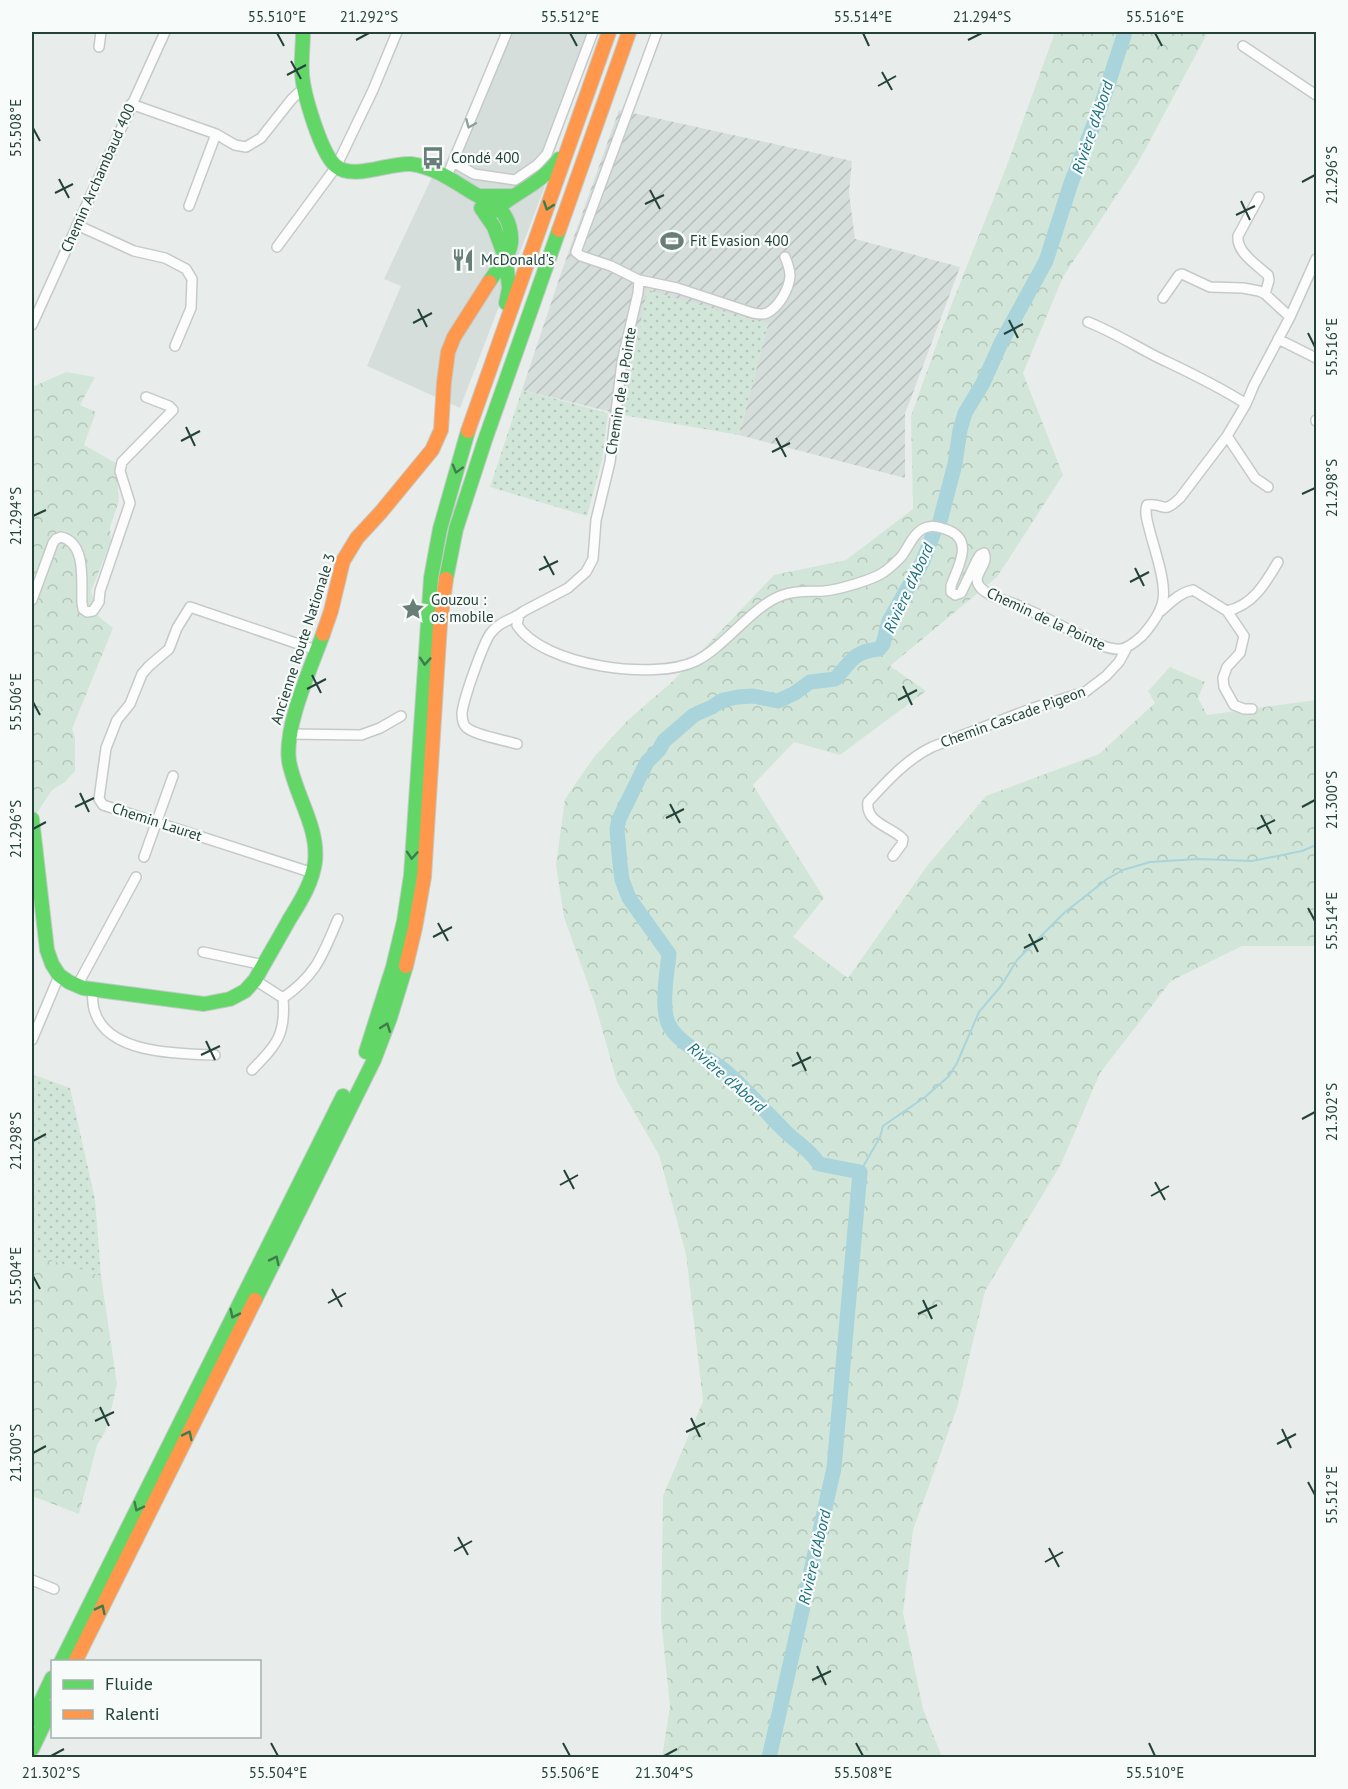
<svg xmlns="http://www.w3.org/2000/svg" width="1348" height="1789" font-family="'PT Sans',sans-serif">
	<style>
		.built { fill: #d6dedb }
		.industrial { fill: url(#industrial-furrows) }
		.grass { fill: url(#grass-dots) }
		.forest { fill: url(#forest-crowns) }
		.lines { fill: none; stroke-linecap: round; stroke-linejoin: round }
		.stream { stroke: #a9d4db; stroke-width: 2 }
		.river { stroke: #a9d4db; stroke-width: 15 }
		.street-casing { stroke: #c5cac8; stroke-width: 12 }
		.fast-casing { stroke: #c3cbc8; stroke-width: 16 }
		.slow-casing { stroke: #c3cbc8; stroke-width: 16 }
		.street { stroke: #fcfcfc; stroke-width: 9 }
		.fast { stroke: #63d668; stroke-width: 14 }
		.slow { stroke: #ff974d; stroke-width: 14 }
		.oneway { stroke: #909f9b }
		.oneway2 { stroke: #3d7d4c }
		.ticks { fill: none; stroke: #24423a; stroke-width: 2 }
		.labels { text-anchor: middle; stroke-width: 4.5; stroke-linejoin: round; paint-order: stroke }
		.poi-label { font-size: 15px; fill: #24423a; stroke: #f7fbf9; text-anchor: start }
		.street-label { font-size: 15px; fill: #24423a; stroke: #f7fbf9 }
		.water-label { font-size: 16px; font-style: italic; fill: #1c6f80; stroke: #f7fbf9 }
		.neatline { fill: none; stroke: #24423a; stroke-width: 2 }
		.ticks-label { font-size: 15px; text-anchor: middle; fill: #24423a }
	</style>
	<defs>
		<pattern id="industrial-furrows" width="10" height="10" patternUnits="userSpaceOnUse" patternTransform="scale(1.5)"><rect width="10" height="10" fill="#d6dedb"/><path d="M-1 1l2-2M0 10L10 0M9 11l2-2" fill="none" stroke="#b8c0bd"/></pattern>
		<pattern id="grass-dots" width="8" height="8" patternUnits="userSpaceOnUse" patternTransform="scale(1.5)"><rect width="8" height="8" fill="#d1e6d8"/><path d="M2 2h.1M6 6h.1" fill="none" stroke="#b3c6ba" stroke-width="1.8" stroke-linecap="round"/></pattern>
		<pattern id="forest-crowns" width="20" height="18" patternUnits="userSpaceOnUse" patternTransform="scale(1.5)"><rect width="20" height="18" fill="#d1e6d8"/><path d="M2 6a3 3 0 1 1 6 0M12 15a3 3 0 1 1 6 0" fill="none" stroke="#b3c6ba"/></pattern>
	</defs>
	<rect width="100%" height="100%" fill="#e8edeb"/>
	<path class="built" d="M503,32H598L554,153L544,189L460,408L367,366L401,286L384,279L440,160L448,164Z"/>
	<path class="industrial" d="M619,110L852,161L849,193L855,239L960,267L905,414V478L739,435L768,324L647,291L623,415L522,390L560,276Z"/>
	<path class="grass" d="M647,290L768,324L739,435L623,415Z
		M522,390L608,413L602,460L587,516L490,487Z
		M32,1074L70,1088L95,1199L101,1276L32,1254Z"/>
	<path class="forest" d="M1055,32H1208L1138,163L1063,277L1023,373L1063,475L997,577L890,666L926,691L840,755L794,742L753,785L824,898L793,937L848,978L927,866L986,796L1099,754L1155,703L1148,691L1170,667L1205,682L1198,698L1207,715L1316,700V946H1242L1171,981L1100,1073L1061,1164L985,1291L957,1408L913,1530L903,1613L923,1709L942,1757H662L670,1706L661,1619L663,1496L703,1401L686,1254L659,1155L617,1082L595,1004L564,917L556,865L565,799L594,757L628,720L673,681L774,575L846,560L913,509L911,416L945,321L1007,165Z
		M66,372L95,377L80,405L96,412L84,445L116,463L119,501L110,527L111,541L91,591L98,616L113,628L72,729L75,737V771L65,782L52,790L37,813L32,810V387Z
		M32,1254L101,1276L117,1384L110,1415L105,1432L97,1445L79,1514L32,1496Z"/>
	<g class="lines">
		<path class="stream" d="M860,1172L880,1137L883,1126L925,1097L949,1076L957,1063L979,1012L1001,986L1017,960L1064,913L1107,879L1123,870L1150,862L1198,859L1252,861L1302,851L1316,845"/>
		<path class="river" d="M940,521L955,464L960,430L965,413L983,383L1001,343L1046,261L1071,183L1101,106L1125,32
			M769,1758L834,1468L860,1172L819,1164C810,1149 795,1142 783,1129C763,1109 745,1088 724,1070C708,1058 675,1041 668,1023C661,1005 667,973 669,954L629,898L622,880L620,864L617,829L619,819L647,762L659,750L664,741L694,715L712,707L723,700L738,697L753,696L778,701L795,693L810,682L835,679C852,661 852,652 879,649L883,644L889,621L922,563L934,532"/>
		<g class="street-casing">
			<path id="street" d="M1243,46L1316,95
				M99,47L101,32
				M131,104L216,134L235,145L246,147L261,138L291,100L298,93L304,90
				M453,162L474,174L515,180L537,165L547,154L593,32
				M447,176L507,32
				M1259,197L1238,236C1236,252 1257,265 1268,275L1269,280L1265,294
				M189,206L216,134
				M77,225L134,251L165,258L186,269L192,279L191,308L175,346
				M277,247L336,167L373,90L397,32
				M639,280L677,288L753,313C758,314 762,315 767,313C779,307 789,289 790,276C790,269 788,264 785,257
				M1163,298L1179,275L1182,274L1210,287L1243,288L1259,291L1265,294L1290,317
				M1088,322C1111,331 1132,344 1155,356C1186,371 1217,385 1246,404
				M32,325L165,32
				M1278,339L1316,358
				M1316,421V420
				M1227,436L1255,478L1268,487
				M32,600L53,543L56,539L61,537C87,543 81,582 82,603L83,609L87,612L93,611L99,602L100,591L130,503L120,471L122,462L173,410L169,406L146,397
				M1161,611C1171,602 1179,593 1193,590L1227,611C1253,605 1265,584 1278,562
				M1227,611L1244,636L1240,653L1227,667L1223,678L1224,687L1234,705L1244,709H1252
				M519,615L517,625C543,666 655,681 696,661C726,646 753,605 783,595C797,590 810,592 824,591C837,590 873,580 884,572C890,568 896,562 901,557C909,547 914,530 928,527C935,525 943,528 950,531C974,542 957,568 951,586V592L955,595L961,593L977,560L980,555L984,553C990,565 970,575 980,587C988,597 1006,600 1017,605C1044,616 1071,631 1097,644C1119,652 1124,652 1142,636C1150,627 1161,612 1163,600C1166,582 1155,551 1150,532C1148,523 1144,514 1147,505C1165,502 1161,516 1180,498L1227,436L1246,404L1254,385L1290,317L1316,259
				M289,734L361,735L380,728L401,716
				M517,744C505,740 472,735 465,726C463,723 462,716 462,713C464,697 482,647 490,634C499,621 513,620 524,611L568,588L586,572L593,559L596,520L610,462L622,362L638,293L639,280L611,266L581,256L576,252L657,32
				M893,856L902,844L903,839C892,827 865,823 868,802C886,782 907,759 932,747L1033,708L1085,692L1106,676L1119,662L1126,649
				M144,857L173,776
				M313,873L103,805L99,799L106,748L117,720L130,704L142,674L149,666L169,649L177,628L190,607L316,650
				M203,952L264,965
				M255,980L283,998
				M77,986L136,877
				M92,989C93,997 92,1005 95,1012C108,1054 179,1054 215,1055
				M32,1040L59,976
				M252,1070C277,1044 286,1035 283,998C317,974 322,956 338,919
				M32,1580L54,1589"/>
		</g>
		<g class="fast-casing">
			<path id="fast" d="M303,32C303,46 301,59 302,73C303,93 321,154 336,166C353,181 390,162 411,164C435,167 453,181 473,193C483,199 495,203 503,213C509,221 512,233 511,243C510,256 496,271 489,282
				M479,196H511
				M481,208L494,227L506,260
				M488,216C510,194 541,185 559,159
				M506,260L509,288L506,303
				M446,579L456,529L485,440L559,230
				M32,819L47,950L52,964L59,975L69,982L83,988L204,1004L230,999L245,991L255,980C266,960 278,940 289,920C300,902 312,884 315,862C319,827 295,795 289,761C284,726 311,668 323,634
				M366,1052L393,967L404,921L411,875L431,578L440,529L468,431
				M255,1300L374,1060L390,1018L406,966
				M61,1662L343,1096
				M32,1720L52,1678
				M32,1749L52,1707"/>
		</g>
		<g class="slow-casing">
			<path id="slow" d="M559,230L629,32
				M468,431L609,32
				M323,634L331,611L343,561L357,538L381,512L432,450L441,430L444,382L448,352L454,337L489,282
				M406,966L415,928L424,877L440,624L446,579
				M75,1662L255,1300"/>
		</g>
		<use href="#street" class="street"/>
		<use href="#fast" class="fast"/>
		<use href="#slow" class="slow"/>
	</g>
	<defs><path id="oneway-chevron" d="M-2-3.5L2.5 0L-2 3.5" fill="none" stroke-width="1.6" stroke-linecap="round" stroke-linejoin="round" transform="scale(1.5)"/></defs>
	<use class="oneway" href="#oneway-chevron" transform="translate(470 124) rotate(113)"/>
	<g class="oneway2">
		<use href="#oneway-chevron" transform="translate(548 206) rotate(109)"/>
		<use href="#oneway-chevron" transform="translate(457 469) rotate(106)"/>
		<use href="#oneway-chevron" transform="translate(425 661) rotate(94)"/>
		<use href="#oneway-chevron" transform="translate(412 855) rotate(94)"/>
		<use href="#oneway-chevron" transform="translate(386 1027) rotate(-69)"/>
		<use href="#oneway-chevron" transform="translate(275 1260) rotate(-64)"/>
		<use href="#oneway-chevron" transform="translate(234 1314) rotate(116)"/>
		<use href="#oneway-chevron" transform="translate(188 1435) rotate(-64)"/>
		<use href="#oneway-chevron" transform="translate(138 1507) rotate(116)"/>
		<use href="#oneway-chevron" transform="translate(101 1609) rotate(-64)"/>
	</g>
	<path class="ticks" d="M277,33L284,46M570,33L577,46M863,33L869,46M1155,33L1162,46M356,40L369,33M968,40L982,33M291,61L301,79M882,72L892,90M287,75L306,65M878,86L896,76M33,128L40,141M59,179L69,198M1302,182L1315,175M650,190L660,209M55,193L73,184M1241,201L1250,220M645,204L664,195M1236,215L1255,206M418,309L427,327M1009,320L1018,338M413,323L432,313M1308,333L1315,347M1004,334L1023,324M186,427L195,446M776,438L786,457M181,441L200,431M772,452L790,443M1302,494L1315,488M33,516L46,510M544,556L554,575M1135,568L1144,586M539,570L558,561M1130,582L1149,572M312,675L321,693M903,686L912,705M307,689L326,679M898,700L917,690M33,702L40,715M80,793L89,812M670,804L680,823M75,807L94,798M1302,807L1315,800M1261,815L1271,834M666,818L684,809M33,829L46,822M1257,829L1275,820M1308,908L1315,921M438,923L448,941M1029,934L1038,952M433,937L452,927M1024,948L1043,938M206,1041L215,1060M797,1052L806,1071M201,1055L220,1046M792,1066L811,1057M1302,1119L1315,1112M33,1141L46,1134M564,1170L574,1189M1155,1182L1165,1200M560,1185L578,1175M1151,1196L1169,1186M33,1276L40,1289M332,1289L342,1307M923,1300L932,1319M328,1303L346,1293M918,1314L937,1305M100,1407L109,1426M691,1418L700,1437M95,1421L114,1412M1282,1429L1291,1448M686,1432L705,1423M1277,1444L1296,1434M33,1453L46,1446M1308,1482L1315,1495M458,1537L468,1555M1049,1548L1059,1567M454,1551L472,1541M1045,1562L1063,1552M817,1666L826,1685M812,1680L831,1671M271,1743L278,1756M563,1743L570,1756M856,1743L863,1756M1149,1743L1155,1756M51,1756L64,1749M664,1756L677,1749"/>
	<defs>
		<g id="bus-bare" transform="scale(1.8)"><path d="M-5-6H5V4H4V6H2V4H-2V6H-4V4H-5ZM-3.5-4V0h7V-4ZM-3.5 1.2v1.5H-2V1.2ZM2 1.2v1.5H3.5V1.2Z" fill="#697e78" stroke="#f7fbf9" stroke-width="2.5" paint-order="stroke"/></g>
		<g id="stadium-bare" transform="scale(1.8)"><path d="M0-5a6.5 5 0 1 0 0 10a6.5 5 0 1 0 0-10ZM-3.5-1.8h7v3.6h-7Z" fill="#697e78" stroke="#f7fbf9" stroke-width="2.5" paint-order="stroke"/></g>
		<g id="restaurant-bare" transform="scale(1.8)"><path d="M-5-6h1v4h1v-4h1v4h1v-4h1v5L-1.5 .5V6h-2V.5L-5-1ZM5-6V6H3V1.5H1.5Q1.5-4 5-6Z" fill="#697e78" stroke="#f7fbf9" stroke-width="2.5" paint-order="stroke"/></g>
		<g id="sight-bare" transform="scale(1.8)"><path d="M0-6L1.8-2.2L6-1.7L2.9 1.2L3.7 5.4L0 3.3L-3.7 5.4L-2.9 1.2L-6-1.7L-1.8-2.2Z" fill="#697e78" stroke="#f7fbf9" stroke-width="2.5" paint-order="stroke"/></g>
	</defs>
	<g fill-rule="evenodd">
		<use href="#bus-bare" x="433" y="158"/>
		<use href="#stadium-bare" x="672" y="241"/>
		<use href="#restaurant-bare" x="463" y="260"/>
		<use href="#sight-bare" x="413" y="609"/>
	</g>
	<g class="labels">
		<g class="poi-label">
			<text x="451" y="163">Condé 400</text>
			<text x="690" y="246">Fit Evasion 400</text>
			<text x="481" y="265">McDonald's</text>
			<text x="431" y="605">Gouzou :<tspan x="431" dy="17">os mobile</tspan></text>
		</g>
		<g class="street-label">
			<text transform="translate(98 178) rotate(-66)" y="5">Chemin Archambaud 400</text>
			<text transform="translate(621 391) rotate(-81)" y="5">Chemin de la Pointe</text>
			<text transform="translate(1046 619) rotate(25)" y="5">Chemin de la Pointe</text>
			<text transform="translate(303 639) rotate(-72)" y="5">Ancienne Route Nationale 3</text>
			<text transform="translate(1013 717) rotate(-20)" y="5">Chemin Cascade Pigeon</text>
			<text transform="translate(157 822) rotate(18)" y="5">Chemin Lauret</text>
		</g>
		<g class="water-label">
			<text transform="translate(1092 127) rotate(-71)" y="6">Rivière d'Abord</text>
			<text transform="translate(908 588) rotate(-65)" y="6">Rivière d'Abord</text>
			<text transform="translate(727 1077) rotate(41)" y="6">Rivière d'Abord</text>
			<text transform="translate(814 1557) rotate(-77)" y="6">Rivière d'Abord</text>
		</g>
	</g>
	<rect width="1348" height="1789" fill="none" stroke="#f7fbf9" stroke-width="66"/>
	<rect x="51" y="1660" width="210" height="78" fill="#f7fbf9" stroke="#a3b1ad" stroke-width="1.5"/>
	<rect x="63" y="1680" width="30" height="9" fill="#63d668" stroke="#a3b1ad" stroke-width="1.5"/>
	<text x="105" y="1690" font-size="18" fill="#24423a">Fluide</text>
	<rect x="63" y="1710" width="30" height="9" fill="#ff974d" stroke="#a3b1ad" stroke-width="1.5"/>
	<text x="105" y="1720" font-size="18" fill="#24423a">Ralenti</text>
	<rect x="33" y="33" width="1282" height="1723" class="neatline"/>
	<g class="ticks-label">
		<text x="277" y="22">55.510°E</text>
		<text x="369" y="22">21.292°S</text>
		<text x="570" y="22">55.512°E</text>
		<text x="863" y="22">55.514°E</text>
		<text x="982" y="22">21.294°S</text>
		<text x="1155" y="22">55.516°E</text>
		<text transform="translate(16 128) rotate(-90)" y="5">55.508°E</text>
		<text transform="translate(1332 175) rotate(-90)" y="5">21.296°S</text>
		<text transform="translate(1332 347) rotate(-90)" y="5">55.516°E</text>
		<text transform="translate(1332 488) rotate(-90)" y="5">21.298°S</text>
		<text transform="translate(16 516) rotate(-90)" y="5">21.294°S</text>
		<text transform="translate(16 702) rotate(-90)" y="5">55.506°E</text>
		<text transform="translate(1332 800) rotate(-90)" y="5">21.300°S</text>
		<text transform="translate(16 829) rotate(-90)" y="5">21.296°S</text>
		<text transform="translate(1332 921) rotate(-90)" y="5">55.514°E</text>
		<text transform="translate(1332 1112) rotate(-90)" y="5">21.302°S</text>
		<text transform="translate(16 1141) rotate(-90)" y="5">21.298°S</text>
		<text transform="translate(16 1276) rotate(-90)" y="5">55.504°E</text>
		<text transform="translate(16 1453) rotate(-90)" y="5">21.300°S</text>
		<text transform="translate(1332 1495) rotate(-90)" y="5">55.512°E</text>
		<text x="51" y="1778">21.302°S</text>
		<text x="278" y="1778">55.504°E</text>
		<text x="570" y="1778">55.506°E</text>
		<text x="664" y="1778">21.304°S</text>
		<text x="863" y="1778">55.508°E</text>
		<text x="1155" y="1778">55.510°E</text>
	</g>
</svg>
